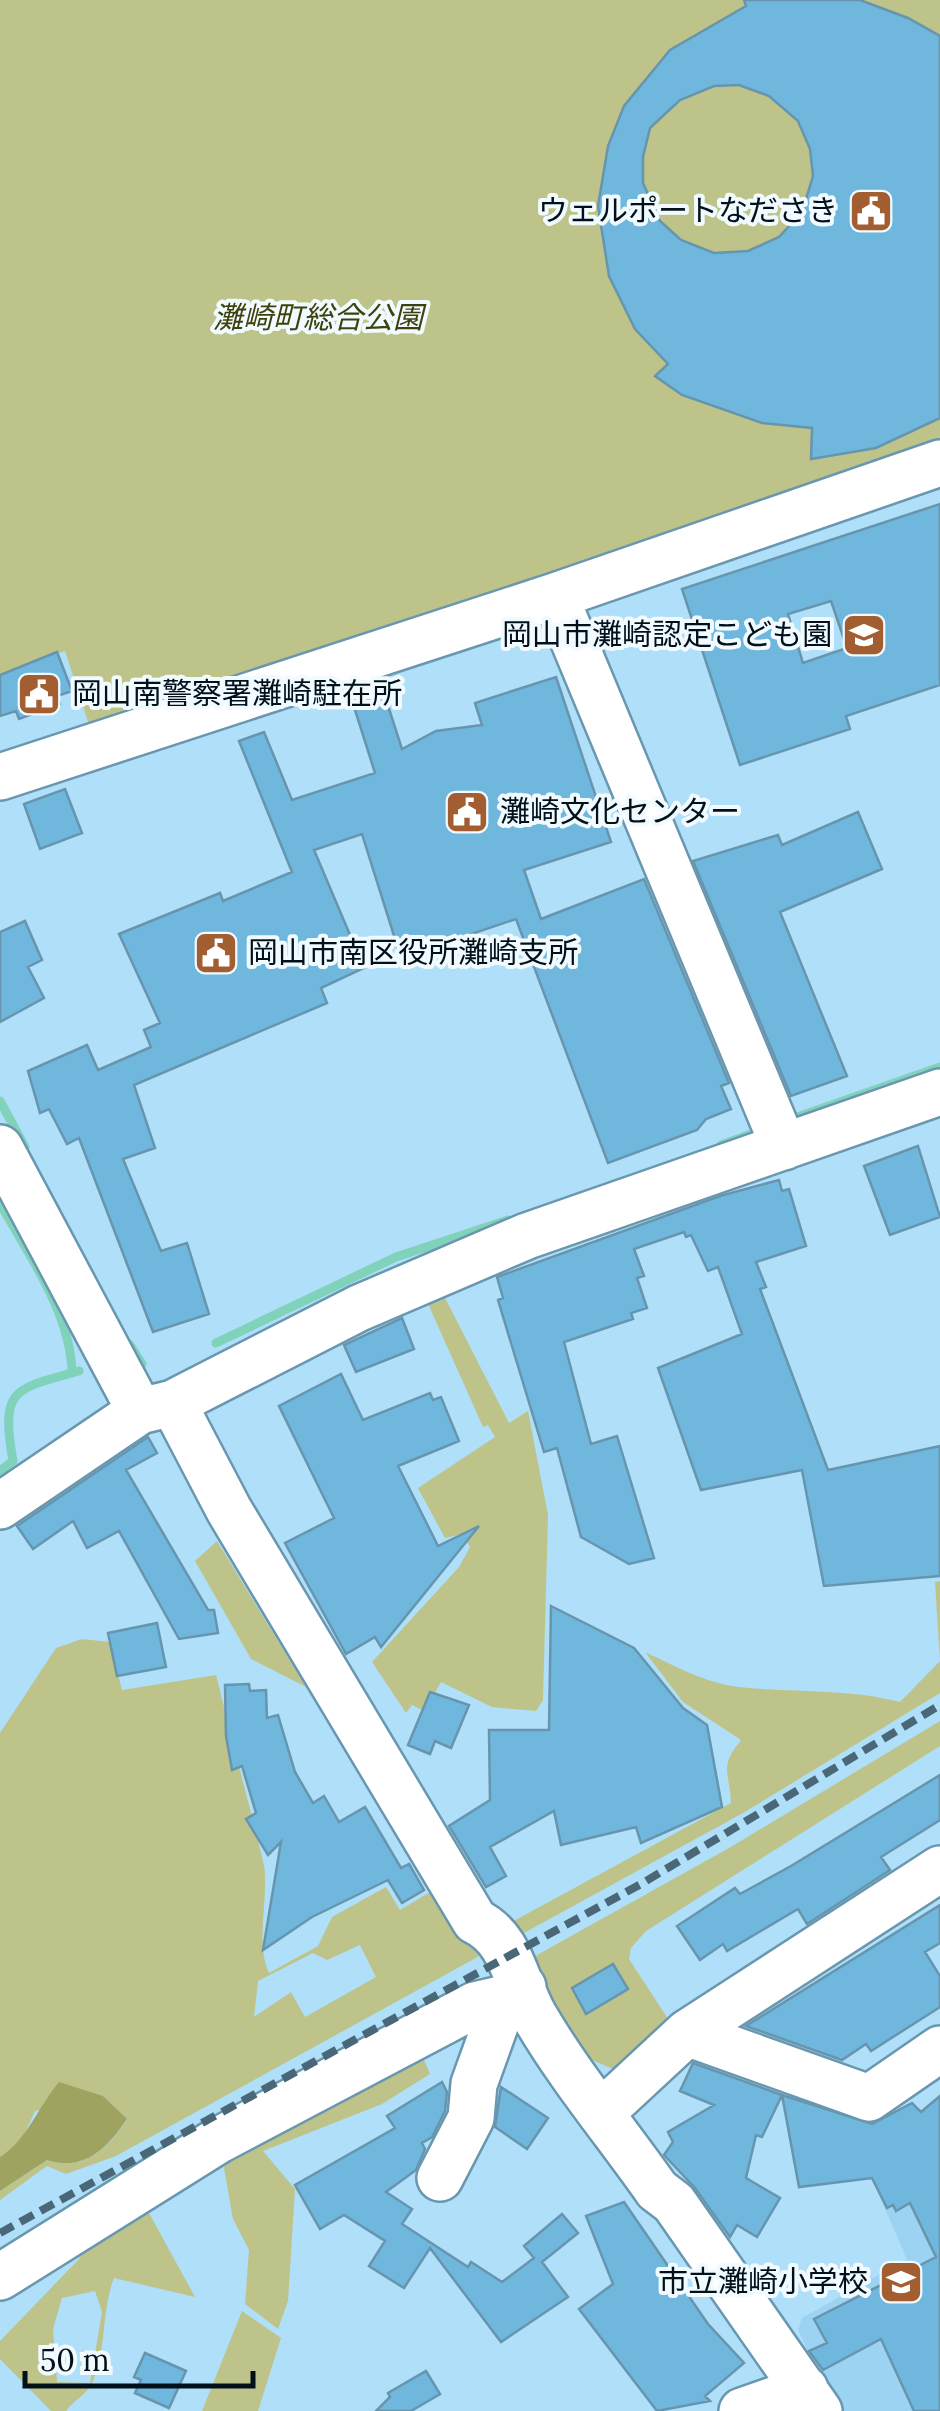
<svg xmlns="http://www.w3.org/2000/svg" width="940" height="2411" font-family="Lora,'Noto Sans JP',serif">
	<style>
		.built { fill: #9cd3f2 }
		.green { fill: #bec489; fill-rule: evenodd }
		.forest { fill: #9ea360 }
		.lines { fill: none; stroke-linecap: round; stroke-linejoin: round }
		.stream { stroke: #80d3ba; stroke-width: 9 }
		.building { fill: #70b7dd; stroke: #6795ae; stroke-width: 2.5; fill-rule: evenodd }
		.minor-casing { stroke: #6997b0; stroke-width: 50 }
		.minor { stroke: #fff; stroke-width: 45 }
		.rail { stroke: #4a6777; stroke-width: 8; stroke-dasharray: 15 8; stroke-linecap: butt }
		.labels { text-anchor: middle; stroke-width: 8; stroke-linejoin: round; paint-order: stroke }
		.poi-label { font-size: 30px; fill: #011019; stroke: #f0faff; text-anchor: end }
		.park-label { font-size: 30px; font-style: italic; fill: #3e410c; stroke: #f0faff }
	</style>
	<rect width="100%" height="100%" fill="#afdff9"/>
	<path class="built" d="M940,2162V2411H837L798,2330L802,2318L907,2259L872,2179Z"/>
	<path class="green" d="M0,0H940V448L90,728L65,651L0,674Z
		M441,1290L509,1423L528,1411L548,1515L543,1700L536,1711L492,1707L441,1682L424,1711L412,1705L406,1713L372,1662L459,1567L470,1547L462,1534L445,1538L418,1488L495,1437L488,1425L483,1427L425,1297Z
		M217,1541L306,1687L251,1659L195,1561Z
		M940,1581V1693L743,1813L513,1939L506,1925L731,1803C730,1771 718,1769 741,1740L683,1702L645,1652C675,1666 705,1683 739,1687C793,1693 846,1688 900,1702L940,1661L935,1582Z
		M82,1639L110,1642L122,1690L216,1675L264,1865C269,1899 255,1942 269,1973L318,1946L332,1917L386,1887L400,1910L430,1892L459,1937L479,1945L483,1954L116,2156L66,2174L47,2166L0,2200V2191L47,2160C85,2172 107,2148 127,2120L103,2096L35,2111L20,2144L0,2157V1733L56,1648ZM360,1945L376,1977L305,2017L291,1992L254,2017L258,1981L313,1953L327,1960Z
		M940,1721V1746L646,1931L631,1948L629,1959L674,2028L622,2073L590,2059L538,1986L529,1965L537,1955L729,1848Z
		M419,2048L430,2074L382,2104L263,2151L295,2189L288,2301L278,2329L245,2304L249,2250L233,2219L224,2168L229,2149Z
		M143,2202L195,2297L114,2278C101,2312 107,2348 93,2381C89,2393 74,2400 66,2411H51L0,2359V2341L80,2258L73,2247ZM95,2291L102,2312L90,2383L57,2382L53,2329L62,2298Z
		M242,2311L281,2338L258,2411H202Z"/>
	<path class="forest" d="M59,2082L103,2096L127,2119C107,2148 85,2172 47,2160L0,2191V2157C27,2140 38,2107 59,2082Z"/>
	<g class="lines">
		<path class="stream" d="M0,1101L25,1147
			M786,1121L940,1067
			M721,1145L762,1130
			M0,1203C28,1254 71,1313 72,1373
			M216,1343L396,1257L508,1220
			M130,1345L142,1364
			M0,1471L13,1461C0,1388 14,1389 79,1371"/>
	</g>
	<path class="building" d="M744,0H860L908,18L940,36V418L876,448L811,459L812,428L762,423L682,395L655,376L668,364L635,329L609,276L598,206L608,146L624,106L670,50L746,6ZM739,85L769,96L798,121L810,149L813,176L802,212L779,237L748,251L714,253L681,240L660,221L643,183V157L650,128L680,100L714,86Z
		M940,504V685L846,716L850,729L740,765L682,589ZM831,601L847,648L803,663L788,614Z
		M57,652L72,691L57,696L60,704L19,719L16,711L0,716V675Z
		M556,677L611,842L524,870L541,919L644,879L729,1083L721,1086L731,1109L706,1119L697,1130L608,1163L516,919L401,958L362,834L314,850L364,968L321,988L327,1003L134,1085L155,1148L123,1159L161,1251L187,1243L209,1314L153,1332L79,1138L67,1144L49,1109L40,1113L28,1071L87,1045L98,1070L151,1047L144,1030L160,1023L119,934L220,893L223,901L292,872L239,741L264,732L292,800L375,773L349,691L380,681L402,749L436,731L482,725L475,703Z
		M65,789L82,833L40,849L24,804Z
		M858,812L882,869L780,912L847,1076L791,1096L693,861L778,835L782,845Z
		M25,921L42,960L28,967L44,998L0,1022V932Z
		M918,1146L940,1217L890,1235L864,1166Z
		M779,1180L782,1191L789,1189L806,1246L756,1262L766,1287L760,1289L828,1470L940,1446V1576L824,1586L802,1470L701,1490L658,1368L742,1334L718,1267L708,1271L691,1235L686,1237L684,1232L634,1249L644,1276L637,1278L647,1308L631,1313L633,1319L564,1342L591,1444L617,1436L654,1558L629,1564L581,1537L557,1448L544,1452L498,1300L503,1298L497,1277L720,1196Z
		M402,1318L414,1349L356,1372L344,1345Z
		M341,1374L363,1420L430,1393L433,1400L441,1397L459,1441L398,1466L438,1546L479,1526L381,1647L375,1637L346,1654L285,1543L334,1518L279,1406Z
		M148,1437L157,1453L126,1470L208,1610H214L218,1633L179,1639L119,1531L87,1548L73,1521L33,1549L17,1526Z
		M551,1606L634,1648L683,1708L707,1725L722,1807L641,1843L636,1827L561,1845L554,1811L490,1847L506,1876L486,1887L449,1826L490,1800L489,1730H549Z
		M157,1623L166,1667L117,1676L108,1633Z
		M249,1684L250,1691L266,1690L267,1718L278,1715L295,1772L313,1803L324,1796L339,1822L365,1807L401,1868L409,1864L424,1890L402,1903L388,1880L312,1917L263,1950L281,1842L268,1855L246,1819L256,1813L242,1766L232,1770L226,1736L225,1685Z
		M430,1692L469,1705L451,1748L435,1741L430,1754L408,1745Z
		M940,1775V1820L881,1857L890,1870L807,1924L798,1909L727,1951L723,1944L700,1960L677,1926L735,1888L740,1894L791,1866Z
		M940,1905V1943L925,1952L940,1976V2007L871,2051L866,2044L842,2060L746,2026Z
		M613,1964L628,1989L586,2014L572,1988Z
		M693,2063L782,2095L762,2137L756,2135L746,2178L780,2198L757,2237L737,2225L730,2237L695,2188L664,2155L673,2142L668,2132L714,2105L680,2091Z
		M442,2082L447,2092L445,2111L432,2137L422,2143L425,2149L416,2170L386,2192L412,2209L402,2224L468,2267L471,2262L502,2282L534,2258L524,2246L562,2214L578,2233L542,2262L568,2297L501,2342L430,2248L404,2288L369,2266L385,2241L344,2215L320,2229L295,2185L395,2128L387,2116Z
		M501,2087L548,2118L527,2149L495,2127Z
		M782,2095L872,2124L912,2103L921,2112L940,2096V2411H914L881,2339L823,2370L809,2351L827,2343L814,2319L936,2257L910,2203L896,2211L893,2205L887,2208L872,2178L799,2187Z
		M624,2202L708,2324L744,2363L705,2396L710,2401L657,2411L579,2309L613,2284L586,2216Z
		M145,2353L186,2371L169,2408L135,2393L141,2380L134,2377Z
		M426,2371L440,2394L411,2411H376L390,2397L388,2393Z"/>
	<g class="lines">
		<g class="minor-casing">
			<path id="minor" d="M555,596L784,1147
				M0,777L555,596L940,463
				M0,1148L140,1411
				M173,1403L229,1510L475,1921C513,1939 515,1983 535,2017C570,2077 617,2133 657,2190L674,2203L819,2411
				M0,1506L140,1411L173,1403L359,1308L527,1236L940,1092
				M687,2033L869,2098L940,2049
				M603,2111L687,2033L940,1869
				M440,2178L471,2118L474,2084L505,1998
				M0,2277L219,2140L475,2005L505,1998L523,1987
				M742,2411L805,2389"/>
		</g>
		<use href="#minor" class="minor"/>
		<path class="rail" d="M0,2233L641,1884L940,1705"/>
	</g>
	<defs>
		<g id="civic-square" transform="scale(2.25)"><rect x="-9" y="-9" width="18" height="18" rx="4" fill="#a25e30" stroke="#f0faff"/><path d="M-.6-6.5H3V-4.5H.6V-3L4-1V1h2V6H-6V1h2V-1L-.6-3ZM-1.2 2.5V6h2.4V2.5Z" fill="#fff"/></g>
		<g id="school-square" transform="scale(2.25)"><rect x="-9" y="-9" width="18" height="18" rx="4" fill="#a25e30" stroke="#f0faff"/><path d="M0-5L7-2L0 1L-7-2ZM-4 1L0 2.5L4 1V4Q0 6-4 4Z" fill="#fff"/></g>
	</defs>
	<g fill-rule="evenodd">
		<use href="#civic-square" x="871" y="211"/>
		<use href="#school-square" x="864" y="635"/>
		<use href="#civic-square" x="39" y="694"/>
		<use href="#civic-square" x="467" y="812"/>
		<use href="#civic-square" x="216" y="953"/>
		<use href="#school-square" x="901" y="2282"/>
	</g>
	<g class="labels">
		<g class="poi-label">
			<text x="838" y="221">ウェルポートなださき</text>
			<text x="832" y="645">岡山市灘崎認定こども園</text>
			<text x="72" y="704" text-anchor="start">岡山南警察署灘崎駐在所</text>
			<text x="500" y="822" text-anchor="start">灘崎文化センター</text>
			<text x="248" y="963" text-anchor="start">岡山市南区役所灘崎支所</text>
			<text x="868" y="2292">市立灘崎小学校</text>
		</g>
		<g class="park-label">
			<text x="318" y="328">灘崎町総合公園</text>
		</g>
	</g>
	<path d="M25 2371v15h228v-15" fill="none" stroke="#011019" stroke-width="5"/>
	<text x="40" y="2371" font-size="30" fill="#011019" stroke="#f0faff" stroke-width="8" paint-order="stroke">50 m</text>
</svg>
